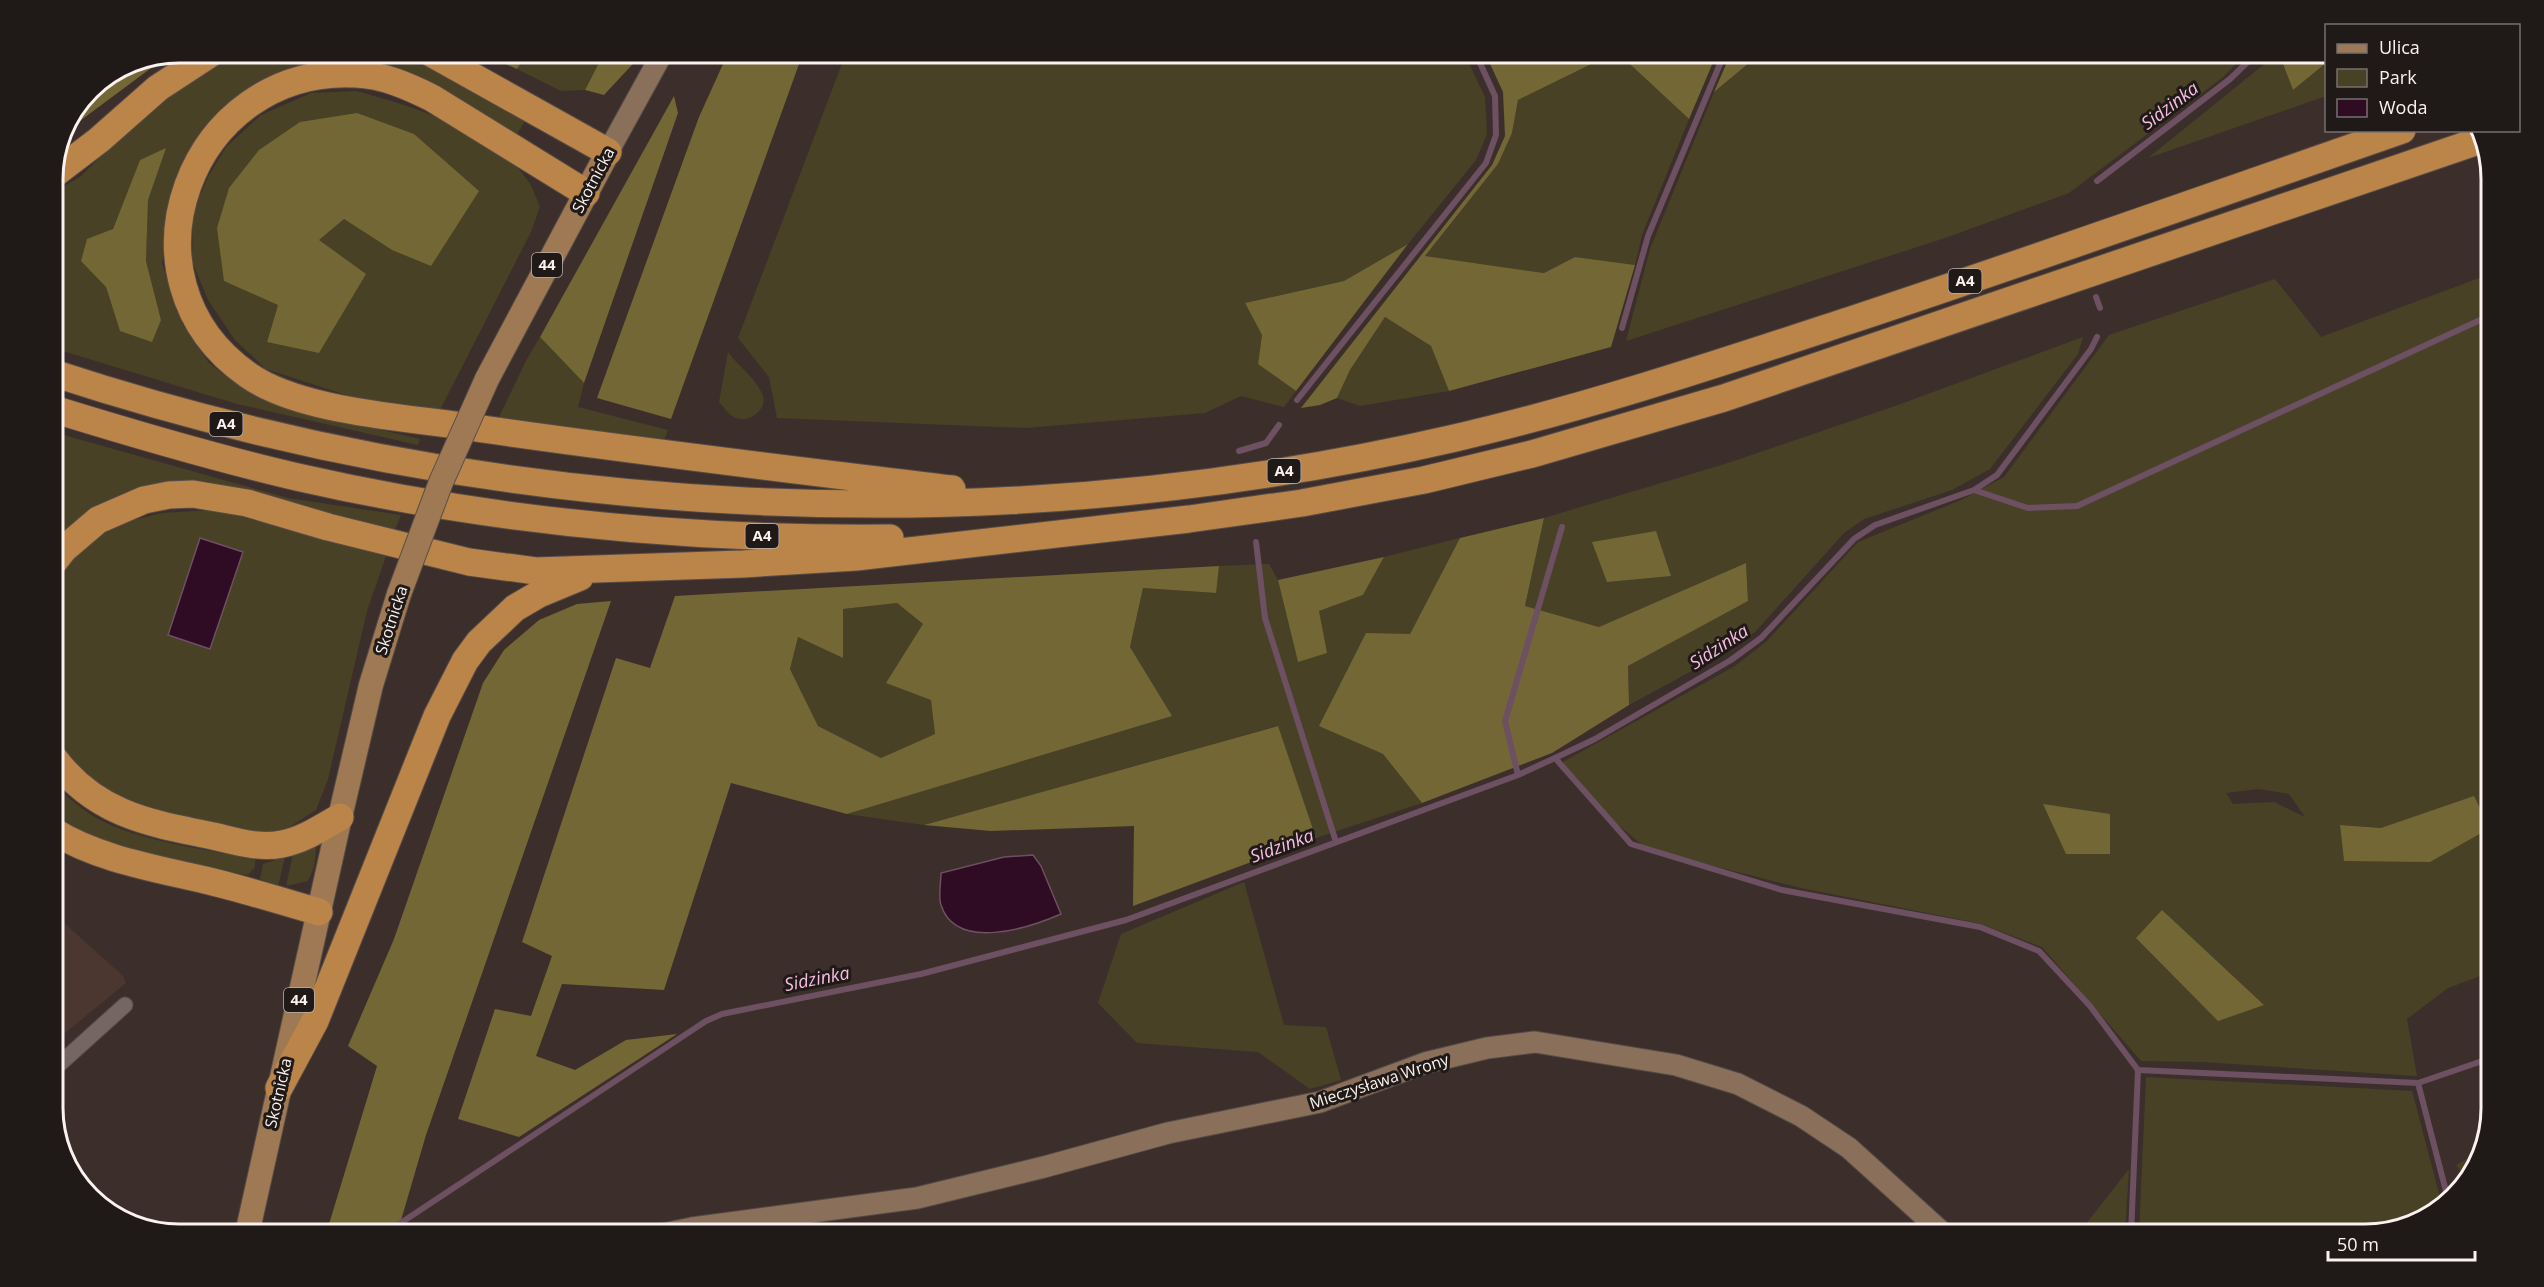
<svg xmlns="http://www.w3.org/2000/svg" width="2544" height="1287" font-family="'Open Sans',sans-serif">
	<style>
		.built { fill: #4b3730 }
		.green { fill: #484126; fill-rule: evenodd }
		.forest { fill: #736735; fill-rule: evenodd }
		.water { fill: #300b24; stroke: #6d5061; stroke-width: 1.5 }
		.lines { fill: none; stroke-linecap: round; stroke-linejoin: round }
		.stream { stroke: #6d5061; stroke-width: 6 }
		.street-casing { stroke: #574c48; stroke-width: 17 }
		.secondary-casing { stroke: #574c48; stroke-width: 23 }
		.primary-casing { stroke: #574c48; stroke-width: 26 }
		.highway-casing { stroke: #574c48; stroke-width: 29 }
		.street { stroke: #756661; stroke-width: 15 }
		.secondary { stroke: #8a6f5a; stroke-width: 21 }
		.primary { stroke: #9f7953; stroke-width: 24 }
		.highway { stroke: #bb8549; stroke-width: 27 }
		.primary-bridge-casing { stroke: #574c48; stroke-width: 26; stroke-linecap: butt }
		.primary-bridge { stroke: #9f7953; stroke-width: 24 }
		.labels { text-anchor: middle; stroke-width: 6; stroke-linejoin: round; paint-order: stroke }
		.shield { fill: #1f1917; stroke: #b9b1ae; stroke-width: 1.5 }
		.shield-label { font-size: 15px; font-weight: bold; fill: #fbf2ef }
		.street-label { font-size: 16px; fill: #fbf2ef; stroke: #1f1917 }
		.water-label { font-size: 18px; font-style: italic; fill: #f7bde0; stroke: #1f1917 }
		.rim { fill: none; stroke: #fbf2ef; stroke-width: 3 }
	</style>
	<rect width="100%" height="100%" fill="#3c2f2b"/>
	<path class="built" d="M53,913L123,976L126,983L53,1043Z"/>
	<path class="green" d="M246,53H395L476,89L526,119L517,134L432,87L373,64H305L245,90L200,132L170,194L162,264L183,325L209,363L240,387L292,409L420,439L418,445L237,404L53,348V193L81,176L132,126L186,85L219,63ZM165,149L148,199L146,261L161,320L120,331L106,287L113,229L140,160Z
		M527,53H604L585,90L561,91L517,69Z
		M846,53H1464L1485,97L1487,134L1476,160L1408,244L1344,281L1245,303L1262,335L1258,364L1296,391L1284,407L1241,396L1205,413L1026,428L777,418L769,377L738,338Z
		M1614,53H1618L1689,119L1642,235L1635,265L1575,257L1544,273L1425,256L1498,164L1512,133L1518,100Z
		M1761,53H2247L2222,78L2069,193L1945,238L1626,341L1650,249L1714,92Z
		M2278,53H2297L2283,64L2293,90L2326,63V96L2148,158Z
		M356,91C410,105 496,132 528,181C533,188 536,198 540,206L531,232L440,410L358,399L266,369L235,340L208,300L192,261L193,212L208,177L226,147L261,115L311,93ZM357,113L392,250L344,219L318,240L267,342L278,305Z
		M2491,268V972L2448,988L2407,1019L2417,1076L2202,1062L2141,1061L2042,947L1978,923L1801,888L1647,849L1616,823L1561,763L1735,666L1767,641L1858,542L1961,500L2004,477L2109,335L2275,279L2321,337L2490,274ZM2259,789L2289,794L2305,817L2274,802L2233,804L2226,793ZM2340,825L2381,828L2344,860Z
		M1385,317L1431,346L1449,391L1360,406L1337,398L1350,370Z
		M540,337L584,383L578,407L668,430L664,440L499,417L527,359Z
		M2083,337L2078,354L1990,469L1952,490L1864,519L1844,533L1755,632L1723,654L1629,705L1628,666L1748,601L1746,563L1599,627L1525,606L1544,518L1728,463L1895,406Z
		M728,352C738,366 757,379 763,396C767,411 748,423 736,418C729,416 724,407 719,402Z
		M53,432L288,498L401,515L394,532L221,487L53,544Z
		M214,510L387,553L367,611L328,779L316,810L280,833L249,834L127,805L87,779L53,738V587L77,554L117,524L162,513Z
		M1460,538L1410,634L1320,726L1383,754L1422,803L1316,838L1277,726L924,825L847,814L1171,716L1130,647L1143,588L1215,593L1219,566L1269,564L1278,580L1298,662L1319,611L1363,595L1384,557Z
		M897,603L923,624L935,734L881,758L818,726L790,669L798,637L843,658V609Z
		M53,783C70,800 90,817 113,826C153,843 211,850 255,860V867L248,875C192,866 97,851 53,816Z
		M317,842L314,867L308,881L286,886L293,854Z
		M285,857L278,886L260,879L263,864Z
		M1244,882L1284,1025L1326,1027L1341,1080L1310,1089L1258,1052L1137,1043L1098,1003L1121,934Z
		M2146,1077L2412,1091L2442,1205L2435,1213L2365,1234H2139Z
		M2482,1150L2479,1164L2466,1178L2456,1165Z
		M2129,1169L2125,1234H2078Z"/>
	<path class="forest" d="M2297,52L2326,53V63L2293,90L2283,64Z
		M480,53H527L517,69Z
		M604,53H643L604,95L585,90Z
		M728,53H803L671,419L597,398L699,117Z
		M1485,53H1614L1518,100L1512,133L1498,164L1425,256L1544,273L1575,257L1635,265L1611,347L1449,391L1431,346L1385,317L1350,370L1337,398L1320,405L1301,408L1492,165L1505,136L1503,92Z
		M1618,53H1717L1689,119Z
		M1731,53H1761L1714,92Z
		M170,54L61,135L90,89L131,62Z
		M674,96L678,113L584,383L540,337Z
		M357,113L414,134L479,191L431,266L392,250L344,219L319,240L366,274L319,353L267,342L278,305L224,281L217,228L229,188L259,150L300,122Z
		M166,148L148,200L146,261L161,320L152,342L120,331L106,287L81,261L87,239L113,229L140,160Z
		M1408,244L1296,391L1258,364L1262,335L1245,303L1344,281Z
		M1544,518L1525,606L1599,627L1746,563L1748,601L1628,666L1629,705L1552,753L1422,803L1383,754L1319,726L1366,633L1410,634L1460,538Z
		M1656,531L1671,576L1607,582L1592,542Z
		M1384,557L1363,595L1319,611L1327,653L1298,662L1278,580Z
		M1219,566L1216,593L1143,588L1130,647L1172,716L847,814L731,783L664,990L562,984L536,1056L575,1070L626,1040L677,1034L519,1137L458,1119L495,1009L531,1016L552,956L522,942L616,658L650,668L675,596ZM897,603L923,624L886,683L931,700L935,734L881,758L818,726L790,669L798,637L843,658V609Z
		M611,601L426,1135L397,1234H326L377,1066L348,1046L394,939L483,683L504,650L539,620L577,604Z
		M1278,726L1316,838L1133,906L1134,826L991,831L924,825Z
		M2474,796L2490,828L2430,862L2344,861L2340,825L2381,828Z
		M2043,804L2110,814V854H2066Z
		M2162,910L2264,1005L2218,1021L2136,938Z"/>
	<path class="water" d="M200,538L243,552L210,649L168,635Z
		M1033,855L1041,866L1061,914C1029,928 956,952 941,905C938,896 941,882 941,873L1004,857Z"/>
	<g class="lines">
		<path class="stream" d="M2097,181L2230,79L2258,52
			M2096,297L2100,308
			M1622,328L1648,236L1725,52
			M1297,400L1486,163L1496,135L1495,96L1475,52
			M1239,451L1266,443L1279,425
			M1974,490L2028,508L2077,506L2491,315
			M1256,542L1265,618L1336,842
			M1555,758L1631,844L1782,890L1980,927L2039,951L2090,1006L2138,1070L2418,1083L2491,1058
			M1518,775L1505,721L1562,527
			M2418,1083L2448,1199
			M384,1234L706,1021L722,1014L921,974L1126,920L1518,775L1555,758L1595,739L1731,660L1761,638L1854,539L1875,525L1974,490L1997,475L2091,349L2097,337
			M2131,1234L2138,1070"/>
		<g class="street-casing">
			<path id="street" d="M53,1070L125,1005"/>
		</g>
		<g class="secondary-casing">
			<path id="secondary" d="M608,152L663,52
				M663,1234L692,1228L917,1198L1044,1167L1168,1133L1320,1102L1425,1063L1487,1048L1535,1042L1676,1065L1738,1084L1801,1116L1849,1148L1944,1234"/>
		</g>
		<g class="primary-casing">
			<path id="primary" d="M487,379L608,152
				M247,1234L340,817L371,685L399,594"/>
		</g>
		<g class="highway-casing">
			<path id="highway" d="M429,52L608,152
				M53,175L99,140L158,88L213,52
				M586,193L432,98C408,86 383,75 356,74C190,65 110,279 248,375C299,411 401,417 462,426C625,450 788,469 952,489
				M53,373C504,521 992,545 1455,438C1589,407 1720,363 1851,320C2035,259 2218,194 2402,130
				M53,409C134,434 215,458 297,477C490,521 692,540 890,538
				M53,563L64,549L98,520L144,500L169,495L193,494L247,503L328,527L469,562L536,571L743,564L856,557L1189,519L1302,503L1424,480L1532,454L1724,398L2481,140
				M53,757C95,814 148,823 213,836C235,841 259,849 282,844C303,840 321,828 340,817
				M53,831C98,859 154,868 205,880C243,889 281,901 319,912
				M279,1088L315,1021L437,716L465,661L479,642L515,608L539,594L580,577"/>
		</g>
		<use href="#street" class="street"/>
		<use href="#secondary" class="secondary"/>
		<use href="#primary" class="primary"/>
		<use href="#highway" class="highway"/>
		<g class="primary-bridge-casing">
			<path id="primary-bridge" d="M399,594L441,482L487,379"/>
		</g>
		<use href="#primary-bridge" class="primary-bridge"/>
	</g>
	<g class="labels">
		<g class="shield">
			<rect x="532" y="253" width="30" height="24" rx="4.5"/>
			<rect x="1948.5" y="269" width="33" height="24" rx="4.5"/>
			<rect x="209.5" y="412" width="33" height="24" rx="4.5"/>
			<rect x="1267.5" y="459" width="33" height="24" rx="4.5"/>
			<rect x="745.5" y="524" width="33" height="24" rx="4.5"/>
			<rect x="284" y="988" width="30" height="24" rx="4.5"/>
		</g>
		<g class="shield-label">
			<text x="547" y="270">44</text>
			<text x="1965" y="286">A4</text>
			<text x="226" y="429">A4</text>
			<text x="1284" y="476">A4</text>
			<text x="762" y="541">A4</text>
			<text x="299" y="1005">44</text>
		</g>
		<g class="street-label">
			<text transform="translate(593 180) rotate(-62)" y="6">Skotnicka</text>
			<text transform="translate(391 620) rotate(-72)" y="6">Skotnicka</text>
			<text transform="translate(1379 1081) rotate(-18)" y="6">Mieczysława Wrony</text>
			<text transform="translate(278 1093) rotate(-77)" y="6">Skotnicka</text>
		</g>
		<g class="water-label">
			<text transform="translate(2170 106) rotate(-37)" y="6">Sidzinka</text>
			<text transform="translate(1719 647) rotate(-33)" y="6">Sidzinka</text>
			<text transform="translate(1282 846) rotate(-20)" y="6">Sidzinka</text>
			<text transform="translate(817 979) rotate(-11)" y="6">Sidzinka</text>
		</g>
	</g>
	<path d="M0 0H2544V1287H0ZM179 63H2365A116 116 0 0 1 2481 179V1108A116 116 0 0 1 2365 1224H179A116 116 0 0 1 63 1108V179A116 116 0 0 1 179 63Z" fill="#1f1917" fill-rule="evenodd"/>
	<path class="rim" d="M179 63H2365A116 116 0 0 1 2481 179V1108A116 116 0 0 1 2365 1224H179A116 116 0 0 1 63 1108V179A116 116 0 0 1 179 63Z"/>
	<rect x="2325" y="24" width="195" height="108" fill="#1f1917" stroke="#77706d" stroke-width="1.5"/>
	<rect x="2337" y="44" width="30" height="9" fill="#9f7953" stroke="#77706d" stroke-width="1.5"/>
	<text x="2379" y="54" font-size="18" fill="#fbf2ef">Ulica</text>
	<rect x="2337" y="69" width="30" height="18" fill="#484126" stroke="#77706d" stroke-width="1.5"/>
	<text x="2379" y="84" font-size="18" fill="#fbf2ef">Park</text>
	<rect x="2337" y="99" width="30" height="18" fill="#300b24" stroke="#77706d" stroke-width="1.5"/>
	<text x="2379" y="114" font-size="18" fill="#fbf2ef">Woda</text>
	<path d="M2328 1251v9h147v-9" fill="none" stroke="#fbf2ef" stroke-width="3"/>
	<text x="2337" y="1251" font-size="18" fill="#fbf2ef" stroke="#1f1917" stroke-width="4.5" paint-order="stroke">50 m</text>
</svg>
